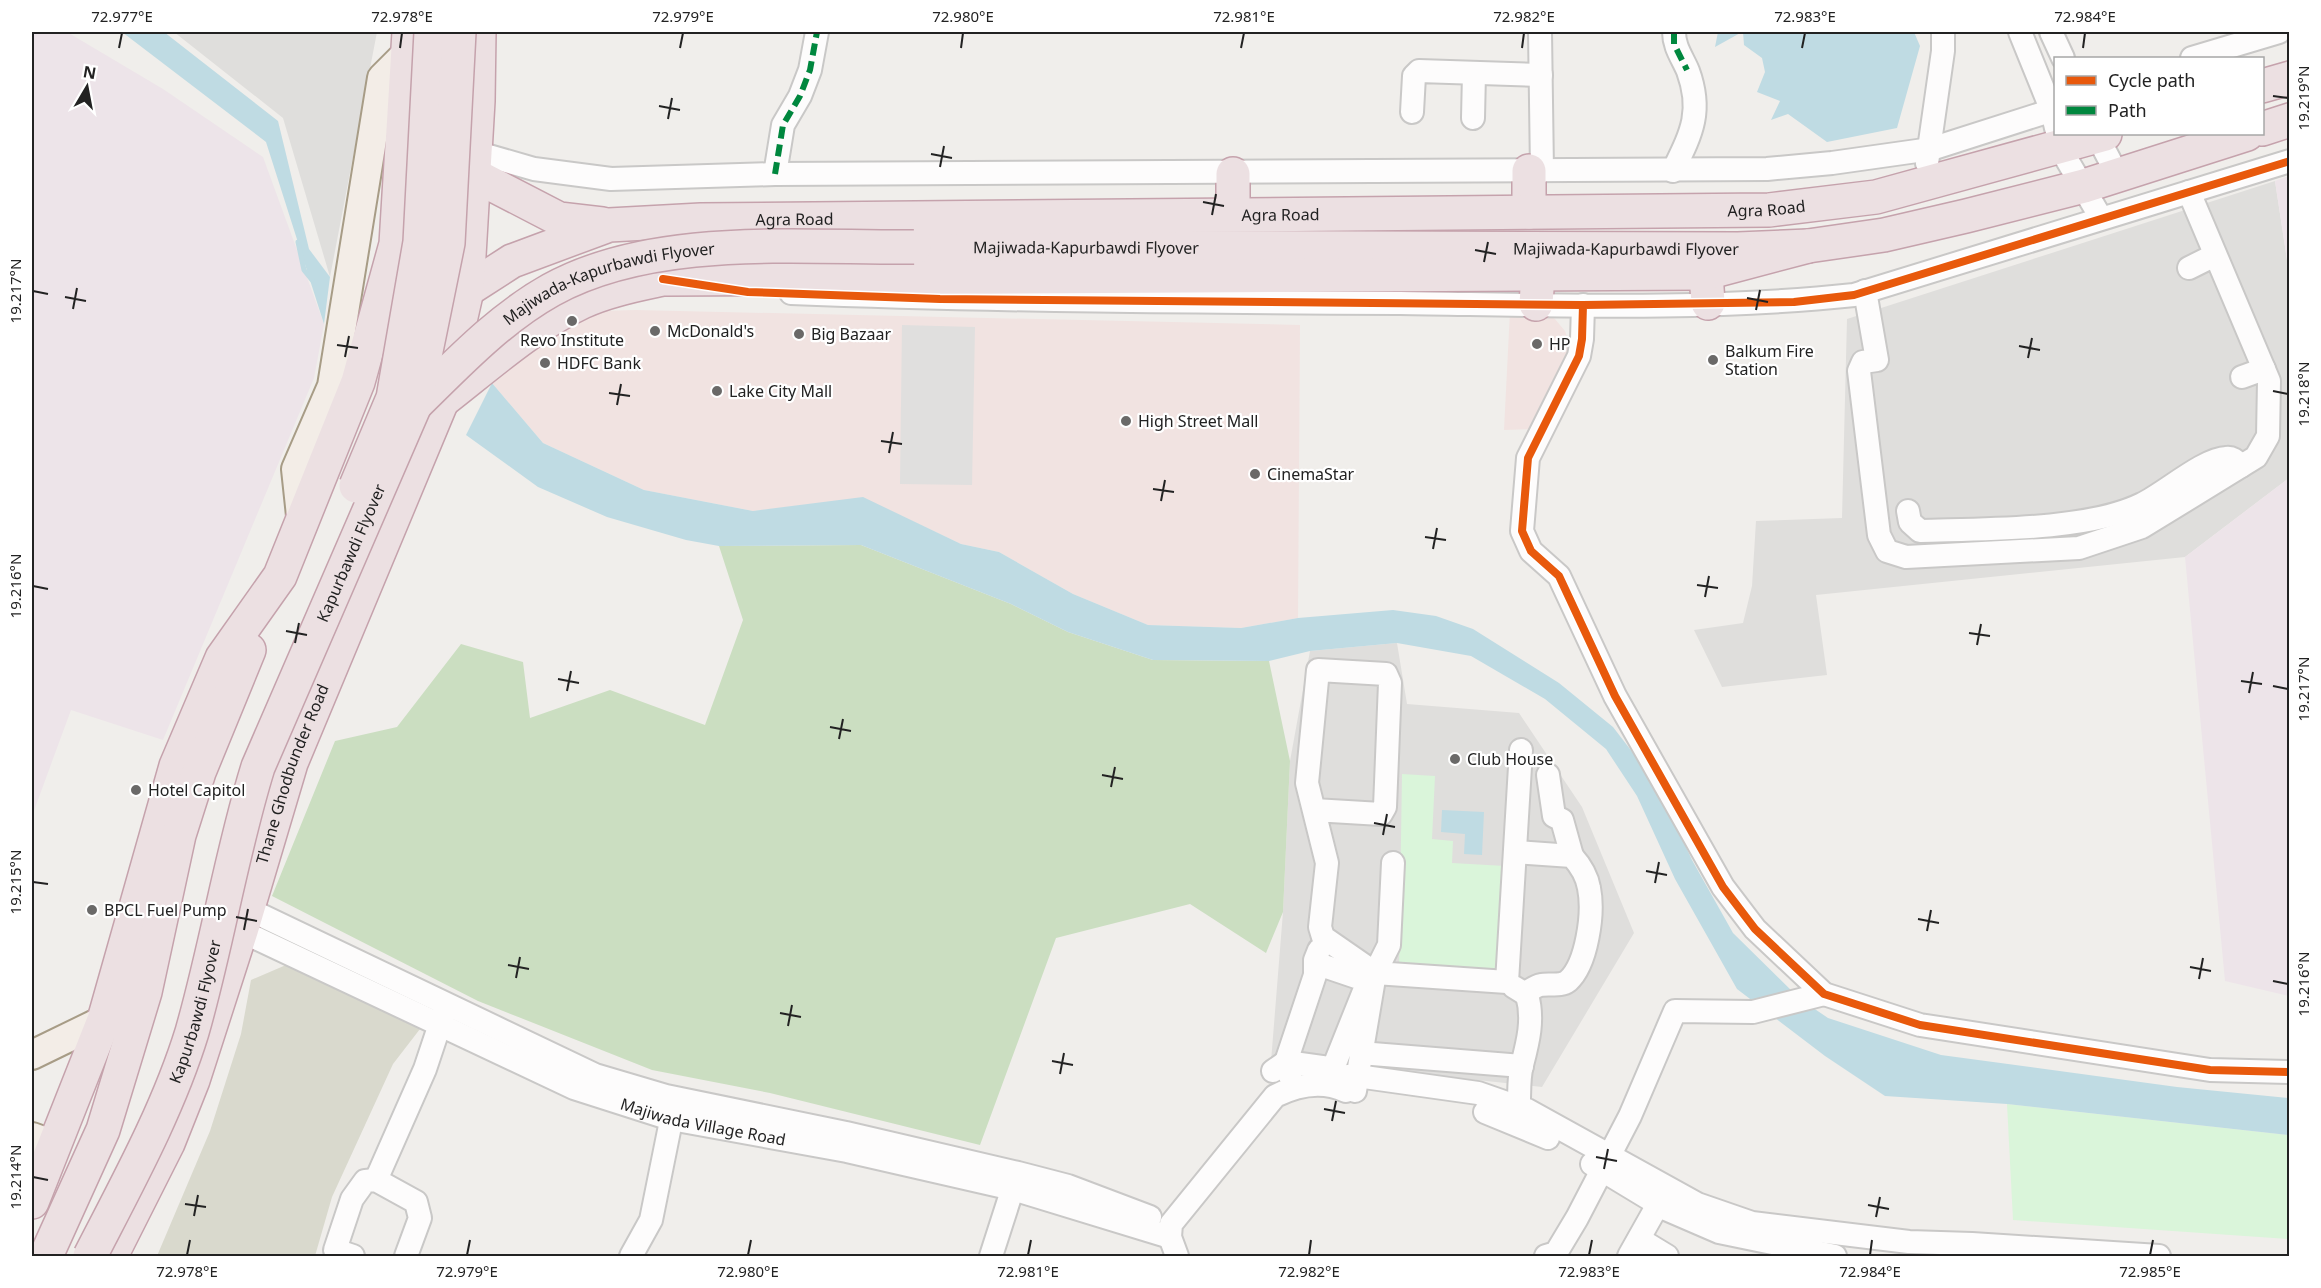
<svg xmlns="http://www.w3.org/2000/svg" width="2321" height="1288" font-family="'Noto Sans',sans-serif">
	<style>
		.residential { fill: #dfdedc }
		.commercial { fill: #f1e3e1 }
		.industrial { fill: #ede4e9 }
		.construction { fill: #d9d9cd }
		.forest { fill: #cbdec1 }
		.park { fill: #daf5da }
		.parking { fill: #e0dfde }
		.water { fill: #bfdbe3 }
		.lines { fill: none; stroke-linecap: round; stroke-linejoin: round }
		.stream { stroke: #bfdbe3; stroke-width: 5 }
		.minor-casing { stroke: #c9c8c7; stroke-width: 26 }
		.major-casing { stroke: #a79c86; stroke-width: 32 }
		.highway-casing { stroke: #c5a2ac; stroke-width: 36 }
		.minor { stroke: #fdfcfc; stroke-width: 22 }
		.major { stroke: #f3ede7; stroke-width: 28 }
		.highway { stroke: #ece0e2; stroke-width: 33 }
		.highway-bridge-casing { stroke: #c5a2ac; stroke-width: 36; stroke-linecap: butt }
		.highway-bridge { stroke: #ece0e2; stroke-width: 33 }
		.quiet { stroke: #00873e; stroke-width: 6; stroke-dasharray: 12 6; stroke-linecap: butt }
		.cycleway-casing { stroke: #fff; stroke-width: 11 }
		.cycleway { stroke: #e8590c; stroke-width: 8 }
		.ticks { fill: none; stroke: #222; stroke-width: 2 }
		.poi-dot { fill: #6a6968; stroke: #fff; stroke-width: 2 }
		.labels { text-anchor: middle; stroke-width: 4.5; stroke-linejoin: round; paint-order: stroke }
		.street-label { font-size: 16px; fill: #222; stroke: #fff }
		.poi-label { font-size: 16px; fill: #222; stroke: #fff; text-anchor: start }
		.neatline { fill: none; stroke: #222; stroke-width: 2 }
		.ticks-label { font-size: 15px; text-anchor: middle; fill: #222 }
	</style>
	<rect width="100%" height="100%" fill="#f0eeeb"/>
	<path class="residential" d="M174,32H377L330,277L283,118Z
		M2275,181L2289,273V478L2185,557L1816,595L1827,675L1722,687L1694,630L1743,623L1752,586L1756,521L1842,518L1847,319Z
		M1397,643L1407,704L1519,713L1582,807L1634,933L1542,1087L1375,1069L1270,1074L1283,912L1290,761L1310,651Z"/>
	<path class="commercial" d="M635,310L1300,325L1298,618L1241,628L1148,625L1073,594L999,552L961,544L863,498L753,511L644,490L543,443L492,383L540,344L601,311Z
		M1510,311H1541L1555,319L1565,331L1570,346V362L1534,429L1504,430Z"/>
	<path class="industrial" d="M32,32H67L163,89L263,157L324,324L314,378L163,740L71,710L32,816Z
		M2289,176H2290L2289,273L2275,181Z
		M2289,478V996L2225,981L2185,557Z"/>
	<path class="construction" d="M286,965L420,1029L393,1064L332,1197L315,1256H157L210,1131L241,1034L251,980Z"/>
	<path class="forest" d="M861,545L1011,604L1068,632L1153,660L1269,661L1290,761L1283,912L1266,953L1190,904L1056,938L980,1145L770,1093L652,1070L478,1001L272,896L335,741L397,727L461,644L523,662L530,718L610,690L705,725L743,620L719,546Z"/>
	<path class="park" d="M1402,774L1435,776L1432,839L1453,841L1452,863L1505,866L1495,974L1399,968Z
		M2007,1104L2289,1135V1239L2013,1220Z"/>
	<path class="parking" d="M902,325L975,327L972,485L900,484Z"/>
	<path class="water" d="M122,32H164L278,121L309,249L330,277L324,324L266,142Z
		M1718,32H1742L1715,47Z
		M1743,32H1914L1920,46L1897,128L1827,142L1788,114L1771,120L1780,101L1757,92L1765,72L1762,58L1744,45Z
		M492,383L543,443L644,490L753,511L863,497L961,544L999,552L1073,594L1148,625L1241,628L1298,618L1393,610L1436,616L1473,629L1559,683L1613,727L1657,784L1692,860L1733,933L1800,999L1828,1018L1941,1055L2177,1087L2289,1098V1135L2007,1104L1885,1096L1825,1056L1737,989L1675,879L1637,796L1606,749L1545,699L1471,656L1397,643L1310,651L1269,661L1153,660L1068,632L1011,604L861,545L719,546L686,540L607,517L538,487L466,435Z
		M1442,810L1484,812L1482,855L1464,854L1465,834L1441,832Z"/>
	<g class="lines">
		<path class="stream" d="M298,242L304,270L312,280"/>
		<g class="minor-casing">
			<g id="minor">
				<path d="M1540,32L1542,171"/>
				<path d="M2020,32L2052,111L2056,128"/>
				<path d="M2051,32L2063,58"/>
				<path d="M2192,58L2279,32"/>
				<path d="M1412,112L1414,76L1419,71L1541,75"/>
				<path d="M1473,118L1474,73"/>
				<path d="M2096,134L2117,174"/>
				<path d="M2057,135L2060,148L2101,218"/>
				<path d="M475,152L534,169L611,179L775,174L1767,169L1832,163L1931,149L2056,109"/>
				<path d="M1927,163L1943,51V32"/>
				<path d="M1673,171C1691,134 1703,112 1688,71C1682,57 1674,47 1674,32"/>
				<path d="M775,174L783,125L800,96L810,70L817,32"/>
				<path d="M2189,268L2215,255"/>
				<path d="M1865,291L1877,360L1863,362L1859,371L1879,535L1887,551L1906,557L2079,548L2142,527L2256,457L2268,436L2269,381L2189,192"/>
				<path d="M791,293C994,301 1197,302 1400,303C1551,305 1704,311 1854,295L2290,161"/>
				<path d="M1583,305L1582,339L1579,356L1528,458L1522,531L1531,551L1559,576L1615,696L1723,887L1755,929L1824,994L1920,1025L2210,1070L2290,1072"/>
				<path d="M2242,377L2264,369"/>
				<path d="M1908,511L1910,522L1920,531C1982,529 2087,531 2142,504C2162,495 2205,458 2226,458C2233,457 2236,461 2241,466"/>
				<path d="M1548,775L1554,816L1562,820L1572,856"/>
				<path d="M1314,810L1381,814L1385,807L1390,683L1386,674L1318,670L1307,783L1327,863L1320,927L1323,937L1375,973L1355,1091"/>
				<path d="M1515,852L1572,856C1581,866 1587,876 1589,888C1594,913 1587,964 1568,981C1560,987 1550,983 1541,985C1535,986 1529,991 1525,994"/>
				<path d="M1393,863L1389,945L1375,973L1507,982L1521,750"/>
				<path d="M248,909L595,1075L666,1096L846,1133L1018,1173L1068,1186L1150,1217"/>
				<path id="s1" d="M241,931L574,1088L671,1119L847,1151L1013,1189L1170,1237"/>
				<path d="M1514,987L1527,995C1534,1019 1528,1042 1522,1065C1517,1083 1521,1103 1517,1121"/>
				<path d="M1360,1053L1522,1066"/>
				<path d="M1273,1071L1286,1062L1329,1068L1334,1066L1368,981L1315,963"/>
				<path d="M1290,1076L1286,1062L1315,975V960L1319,950"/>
				<path d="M1333,1085L1347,1076H1357L1478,1093L1527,1110L1697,1204L1752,1223L1909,1242L1972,1244L2159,1256"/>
				<path d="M1485,1112L1548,1138"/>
				<path d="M1592,1164L1668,1210L1719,1232L1835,1256"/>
				<path d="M376,1180L425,1069L444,1012"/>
				<path d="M1639,1239L1667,1256"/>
				<path d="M353,1256L335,1250L352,1199L365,1181L376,1180L416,1202L420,1218L406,1256"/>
				<path d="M631,1256L651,1220L674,1106"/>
				<path d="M991,1256L1017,1175"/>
				<path d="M1177,1256L1170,1237L1171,1224L1275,1096C1297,1085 1323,1080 1346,1091"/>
				<path d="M1546,1256L1556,1253L1577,1218L1630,1116L1675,1011L1753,1012L1824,994"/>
				<path d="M1629,1256L1665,1192"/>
			</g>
		</g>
		<g class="major-casing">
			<path id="major" d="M302,525L296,469L332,386L382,78L407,53
				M32,1055L104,1020
				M32,1137L54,1145"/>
		</g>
		<g class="highway-casing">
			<g id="highway">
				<path d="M2262,86L2290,78"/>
				<path d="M2262,129L2290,120"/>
				<path d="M1529,171V212"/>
				<path d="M1233,174V214"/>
				<path d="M474,175L559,219L602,224"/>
				<path id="s2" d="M914,247L1738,249L1808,246L1884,235L1966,216L2084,186L2247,134"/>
				<path d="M1706,273L1708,303"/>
				<path id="s3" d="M384,291L426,294L467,290L512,261L609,225L701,220L1769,210L1876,197L2105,134"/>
				<path d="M1536,304L1538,274"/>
				<path d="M442,401C486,367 531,326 582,302C608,290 636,285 663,279L1706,273L1808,246"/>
				<path d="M32,1202L104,1020L176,766L222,658L280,576L358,382L396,244L409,32"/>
				<path d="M46,1256L103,1130L145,992L179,835L199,772L249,650"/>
				<path id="s4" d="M111,1256L168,1143L193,1080L241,931L291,763L442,401L467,290L478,101L479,32"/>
			</g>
		</g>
		<use href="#minor" class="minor"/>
		<use href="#major" class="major"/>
		<use href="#highway" class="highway"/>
		<g class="highway-bridge-casing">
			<g id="highway-bridge">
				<path id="s5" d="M415,405C457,364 499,319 551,290C654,233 800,248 914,247"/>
				<path d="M356,486L393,398L420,242L431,32"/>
				<path id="s6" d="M90,1256C127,1184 168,1110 192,1032C217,945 231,854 258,767L415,405L448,243L459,32"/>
			</g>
		</g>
		<use href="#highway-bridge" class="highway-bridge"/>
		<path class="quiet" d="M1674,32V44L1687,70
			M775,174L783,125L800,96L810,70L817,32"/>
		<g class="cycleway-casing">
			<path id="cycleway" d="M663,279L748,292L940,299L1583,305L1794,302L1854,295L2290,161
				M1583,305L1582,339L1579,356L1528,458L1522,531L1531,551L1559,576L1615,696L1723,887L1755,929L1824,994L1920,1025L2210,1070L2290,1072"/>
		</g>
		<use href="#cycleway" class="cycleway"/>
	</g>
	<path class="ticks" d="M119,48L122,33M400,48L402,33M680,48L683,33M961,48L963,33M1241,48L1244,33M1522,48L1524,33M1802,48L1805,33M2083,48L2085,33M2273,96L2288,98M659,106L680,110M668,119L672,98M931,154L952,158M940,167L944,146M1203,202L1224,206M1212,215L1216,194M1475,250L1496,254M1484,262L1488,242M33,291L48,294M65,297L86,301M1747,298L1768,302M73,309L77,288M1756,310L1760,290M337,345L358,348M2019,346L2040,350M345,357L349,336M2028,358L2032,338M2273,391L2288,394M609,393L630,396M617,405L621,384M881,441L902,444M889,453L893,432M1153,489L1174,492M1161,501L1165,480M1425,537L1446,540M1433,549L1437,528M1697,585L1718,588M33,586L48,589M1705,597L1709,576M286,631L307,635M1969,633L1990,636M295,643L299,623M1977,645L1981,624M558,679L579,683M2241,681L2262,684M2273,686L2288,689M567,691L571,671M2249,693L2253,672M830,727L851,731M839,739L843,719M1102,775L1123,779M1111,787L1115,767M1374,823L1395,827M1383,835L1387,814M1646,871L1667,875M33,882L48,884M1655,883L1659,862M236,917L257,921M1918,919L1939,923M244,930L248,909M1927,931L1931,910M508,965L529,969M2190,967L2211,971M516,978L520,957M2199,979L2203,958M2273,981L2288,984M780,1013L801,1017M788,1026L792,1005M1052,1061L1073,1065M1060,1074L1064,1053M1324,1109L1345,1113M1332,1121L1336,1101M1596,1157L1617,1161M1604,1169L1608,1149M33,1177L48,1180M185,1204L206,1207M1868,1205L1889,1209M194,1216L198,1195M1876,1217L1880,1197M187,1255L190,1240M467,1255L470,1240M748,1255L751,1240M1028,1255L1031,1240M1309,1255L1311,1240M1589,1255L1592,1240M1870,1255L1872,1240M2150,1255L2153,1240"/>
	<g class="poi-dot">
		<circle cx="572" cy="321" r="6"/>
		<circle cx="655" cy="331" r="6"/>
		<circle cx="799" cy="334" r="6"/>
		<circle cx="1537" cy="344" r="6"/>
		<circle cx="1713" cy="360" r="6"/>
		<circle cx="545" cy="363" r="6"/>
		<circle cx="717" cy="391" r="6"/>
		<circle cx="1126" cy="421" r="6"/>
		<circle cx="1255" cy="474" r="6"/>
		<circle cx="1455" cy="759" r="6"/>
		<circle cx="136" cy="790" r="6"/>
		<circle cx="92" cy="910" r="6"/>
	</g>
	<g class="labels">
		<g class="street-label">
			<text dy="6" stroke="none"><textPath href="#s3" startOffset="1398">Agra Road</textPath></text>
			<text dy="6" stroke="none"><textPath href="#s3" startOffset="912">Agra Road</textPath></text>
			<text dy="6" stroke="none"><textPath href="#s3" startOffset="426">Agra Road</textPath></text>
			<text dy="6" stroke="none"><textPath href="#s2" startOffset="172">Majiwada-Kapurbawdi Flyover</textPath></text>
			<text dy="6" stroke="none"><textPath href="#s2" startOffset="712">Majiwada-Kapurbawdi Flyover</textPath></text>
			<text dy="6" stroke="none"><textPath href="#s5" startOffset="236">Majiwada-Kapurbawdi Flyover</textPath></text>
			<text dy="6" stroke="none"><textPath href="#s6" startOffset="753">Kapurbawdi Flyover</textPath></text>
			<text dy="6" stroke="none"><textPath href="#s4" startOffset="516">Thane Ghodbunder Road</textPath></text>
			<text dy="6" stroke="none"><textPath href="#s6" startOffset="267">Kapurbawdi Flyover</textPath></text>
			<text dy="6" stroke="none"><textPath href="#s1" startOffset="502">Majiwada Village Road</textPath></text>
		</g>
		<g class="poi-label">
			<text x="667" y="337">McDonald's</text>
			<text x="811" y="340">Big Bazaar</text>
			<text x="572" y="346" text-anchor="middle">Revo Institute</text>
			<text x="1549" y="350">HP</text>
			<text x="1725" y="357">Balkum Fire<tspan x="1725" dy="18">Station</tspan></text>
			<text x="557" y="369">HDFC Bank</text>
			<text x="729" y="397">Lake City Mall</text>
			<text x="1138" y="427">High Street Mall</text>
			<text x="1267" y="480">CinemaStar</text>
			<text x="1467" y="765">Club House</text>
			<text x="148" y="796">Hotel Capitol</text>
			<text x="104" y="916">BPCL Fuel Pump</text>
		</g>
	</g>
	<rect width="2321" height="1288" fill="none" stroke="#ffffff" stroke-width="66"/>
	<rect x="2054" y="57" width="210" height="78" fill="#ffffff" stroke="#a7a7a7" stroke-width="1.5"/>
	<rect x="2066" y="76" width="30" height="9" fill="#e8590c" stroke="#a7a7a7" stroke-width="1.5"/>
	<text x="2108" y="87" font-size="18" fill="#222222">Cycle path</text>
	<rect x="2066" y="106" width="30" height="9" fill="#00873e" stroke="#a7a7a7" stroke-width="1.5"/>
	<text x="2108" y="117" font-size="18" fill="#222222">Path</text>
	<g transform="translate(87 87) rotate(10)" stroke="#ffffff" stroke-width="4.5" paint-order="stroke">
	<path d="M0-4.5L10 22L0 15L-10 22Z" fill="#222222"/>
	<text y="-9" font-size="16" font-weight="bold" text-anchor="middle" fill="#222222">N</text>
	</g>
	<rect x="33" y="33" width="2255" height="1222" class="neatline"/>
	<g class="ticks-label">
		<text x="122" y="22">72.977°E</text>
		<text x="402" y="22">72.978°E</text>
		<text x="683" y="22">72.979°E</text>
		<text x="963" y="22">72.980°E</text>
		<text x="1244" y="22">72.981°E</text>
		<text x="1524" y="22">72.982°E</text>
		<text x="1805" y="22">72.983°E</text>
		<text x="2085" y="22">72.984°E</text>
		<text transform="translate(2304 98) rotate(-90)" y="5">19.219°N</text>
		<text transform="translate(16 291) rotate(-90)" y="5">19.217°N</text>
		<text transform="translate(2304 394) rotate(-90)" y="5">19.218°N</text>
		<text transform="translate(16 586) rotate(-90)" y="5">19.216°N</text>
		<text transform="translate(2304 689) rotate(-90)" y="5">19.217°N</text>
		<text transform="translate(16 882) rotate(-90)" y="5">19.215°N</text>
		<text transform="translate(2304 984) rotate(-90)" y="5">19.216°N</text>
		<text transform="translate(16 1177) rotate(-90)" y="5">19.214°N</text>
		<text x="187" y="1277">72.978°E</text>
		<text x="467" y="1277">72.979°E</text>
		<text x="748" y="1277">72.980°E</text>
		<text x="1028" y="1277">72.981°E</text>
		<text x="1309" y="1277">72.982°E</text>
		<text x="1589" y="1277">72.983°E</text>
		<text x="1870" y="1277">72.984°E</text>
		<text x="2150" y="1277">72.985°E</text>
	</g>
</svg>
